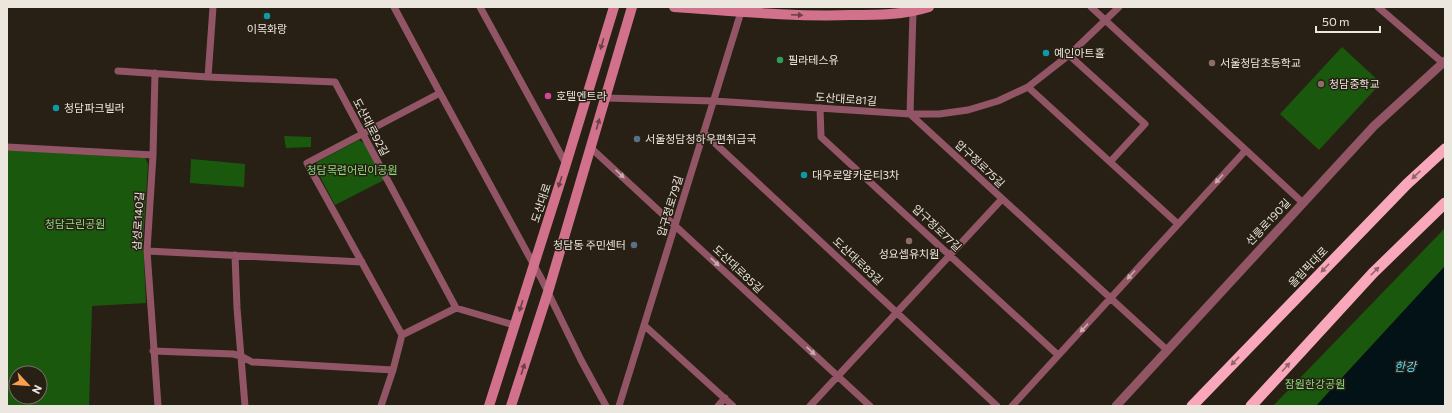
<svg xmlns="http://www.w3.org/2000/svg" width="1452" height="413" font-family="Commissioner,'Noto Sans KR',sans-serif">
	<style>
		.green { fill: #1a590d; fill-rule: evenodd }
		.water { fill: #021216 }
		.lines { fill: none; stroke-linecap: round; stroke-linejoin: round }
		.minor { stroke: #925566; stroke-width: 7 }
		.tertiary { stroke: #925566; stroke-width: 9 }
		.secondary { stroke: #d2718c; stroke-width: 10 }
		.trunk { stroke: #f9a8bc; stroke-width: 11 }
		.oneway { fill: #6c4044 }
		.oneway2 { fill: #c7acae }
		.oneway3 { fill: #906468 }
		.culture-dot { fill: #0f9aa8; stroke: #282014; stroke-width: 1.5 }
		.leisure-dot { fill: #2e9e5b; stroke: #282014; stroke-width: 1.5 }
		.education-dot { fill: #8d6e63; stroke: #282014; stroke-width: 1.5 }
		.hotel-dot { fill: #d1479c; stroke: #282014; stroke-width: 1.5 }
		.service-dot { fill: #5c6f8a; stroke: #282014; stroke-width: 1.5 }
		.labels { text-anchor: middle; stroke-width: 3; stroke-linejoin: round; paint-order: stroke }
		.poi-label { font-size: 11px; fill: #ebe6de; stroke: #282014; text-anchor: start }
		.street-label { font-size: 11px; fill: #ebe6de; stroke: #282014 }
		.park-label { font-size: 11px; fill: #89dd7b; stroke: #282014 }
		.water-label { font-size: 12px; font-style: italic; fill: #55defc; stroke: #282014 }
	</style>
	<rect width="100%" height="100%" fill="#282014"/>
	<path class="green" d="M1342,47L1381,83L1319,150L1280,114Z
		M284,136L311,137V147L286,148Z
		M359,140L365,144L384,180L335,205L315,167L317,162Z
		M7,150L145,158L148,164L143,242L146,303L92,306L89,406H7ZM16,373H40V397H16Z
		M191,159L245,164L244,187L190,183Z
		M1445,228V266L1316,406H1273Z"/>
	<path class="water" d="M1445,266V406H1316Z"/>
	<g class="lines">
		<path class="minor" d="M394,7L440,93L541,278L581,360L606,406
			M480,7L566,164
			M1091,7L1303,203
			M1378,7L1443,63
			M913,12L910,114L1167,350
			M1069,55L1145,124L1110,162
			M118,71L208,77L335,82L456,308L514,325
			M155,73L153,155L147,251L158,406
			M208,77L213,7
			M1028,87L1178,224
			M605,98L714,101L910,114H939L968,110L998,101L1028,87L1069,55L1119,7
			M820,108L821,137L1058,355
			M704,133L997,406
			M7,147L153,155
			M591,148L870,406
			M147,251L362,262
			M235,255L237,308L245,406
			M645,326L733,406
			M402,335L307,163L440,93
			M153,351L233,354L241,356L252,362L393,370
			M381,406L393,370L402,335L456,308
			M619,406L741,12
			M718,406L725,398
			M810,406L1002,199
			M1012,406L1245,151"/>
		<path class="tertiary" d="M1116,406L1374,126L1445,61"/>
		<path class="secondary" d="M674,7C733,11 792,17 851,15C877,15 904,15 929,7
			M489,406L566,164L614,7
			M511,406L548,292L632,7"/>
		<path class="trunk" d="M1192,406L1407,184L1445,149
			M1251,406L1373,273L1445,203"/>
	</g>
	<defs><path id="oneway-solid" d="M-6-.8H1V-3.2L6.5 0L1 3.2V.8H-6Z"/></defs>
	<g class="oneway">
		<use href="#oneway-solid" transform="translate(797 15) rotate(3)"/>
		<use href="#oneway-solid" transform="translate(602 44) rotate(107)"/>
		<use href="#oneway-solid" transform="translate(598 124) rotate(-74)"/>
		<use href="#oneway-solid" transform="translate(560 182) rotate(108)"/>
		<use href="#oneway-solid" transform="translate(521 306) rotate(108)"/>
		<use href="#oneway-solid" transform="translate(523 369) rotate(-72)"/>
	</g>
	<g class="oneway2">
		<use href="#oneway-solid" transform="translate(620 174) rotate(43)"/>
		<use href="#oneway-solid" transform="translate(1219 179) rotate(132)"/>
		<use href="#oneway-solid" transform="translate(715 262) rotate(43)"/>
		<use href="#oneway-solid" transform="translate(1131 275) rotate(132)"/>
		<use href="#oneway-solid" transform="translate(1084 328) rotate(133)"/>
		<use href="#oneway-solid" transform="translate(811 351) rotate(43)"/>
	</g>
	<g class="oneway3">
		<use href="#oneway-solid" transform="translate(1416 175) rotate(137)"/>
		<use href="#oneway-solid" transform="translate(1325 268) rotate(134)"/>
		<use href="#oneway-solid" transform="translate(1375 271) rotate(-45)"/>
		<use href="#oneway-solid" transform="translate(1235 361) rotate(134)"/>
		<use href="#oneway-solid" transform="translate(1286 367) rotate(-48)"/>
	</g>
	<g class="culture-dot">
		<circle cx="267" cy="16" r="4"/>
		<circle cx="1046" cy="53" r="4"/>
		<circle cx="56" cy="108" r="4"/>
		<circle cx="804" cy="175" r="4"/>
	</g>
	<circle class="leisure-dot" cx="780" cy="60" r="4"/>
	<g class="education-dot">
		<circle cx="1212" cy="63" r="4"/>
		<circle cx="1321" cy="84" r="4"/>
		<circle cx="909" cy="241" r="4"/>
	</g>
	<circle class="hotel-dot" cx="548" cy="96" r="4"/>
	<g class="service-dot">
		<circle cx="637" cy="139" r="4"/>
		<circle cx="634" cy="245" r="4"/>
	</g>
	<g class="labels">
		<g class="poi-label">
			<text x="267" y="33" text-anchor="middle">이목화랑</text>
			<text x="1054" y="57">예인아트홀</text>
			<text x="788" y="64">필라테스유</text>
			<text x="1220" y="67">서울청담초등학교</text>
			<text x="1329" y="88">청담중학교</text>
			<text x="556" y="100">호텔엔트라</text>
			<text x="64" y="112">청담파크빌라</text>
			<text x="645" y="143">서울청담청하우편취급국</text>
			<text x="812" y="179">대우로얄카운티3차</text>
			<text x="626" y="249" text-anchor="end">청담동 주민센터</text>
			<text x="909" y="258" text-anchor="middle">성요셉유치원</text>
		</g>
		<g class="street-label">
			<text transform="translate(846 99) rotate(4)" y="4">도산대로81길</text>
			<text transform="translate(371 127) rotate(62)" y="4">도산대로92길</text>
			<text transform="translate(980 164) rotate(43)" y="4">압구정로75길</text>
			<text transform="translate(541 203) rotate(-72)" y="4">도산대로</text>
			<text transform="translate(670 206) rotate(-73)" y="4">압구정로79길</text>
			<text transform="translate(138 221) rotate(-87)" y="4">삼성로140길</text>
			<text transform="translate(1268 222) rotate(-47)" y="4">선릉로190길</text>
			<text transform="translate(937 228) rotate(43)" y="4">압구정로77길</text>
			<text transform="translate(858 261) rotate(43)" y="4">도산대로83길</text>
			<text transform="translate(1308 267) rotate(-46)" y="4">올림픽대로</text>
			<text transform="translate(738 269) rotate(43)" y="4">도산대로85길</text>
		</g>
		<g class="park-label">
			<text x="352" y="174">청담목련어린이공원</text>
			<text x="75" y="228">청담근린공원</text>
			<text x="1315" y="388">잠원한강공원</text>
		</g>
		<g class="water-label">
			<text x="1405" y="371">한강</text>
		</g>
	</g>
	<rect width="1452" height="413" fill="none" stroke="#ebe6de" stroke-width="16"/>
	<g transform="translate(28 385) rotate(116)"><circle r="19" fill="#282014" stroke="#766f65"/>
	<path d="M0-3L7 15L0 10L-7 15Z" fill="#fa9f4e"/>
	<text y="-6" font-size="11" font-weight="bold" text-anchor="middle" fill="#ebe6de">N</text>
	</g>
	<path d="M1316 26v6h64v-6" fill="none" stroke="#ebe6de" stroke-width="2"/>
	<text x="1322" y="26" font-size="12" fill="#ebe6de" stroke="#282014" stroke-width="3" paint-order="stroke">50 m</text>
</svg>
